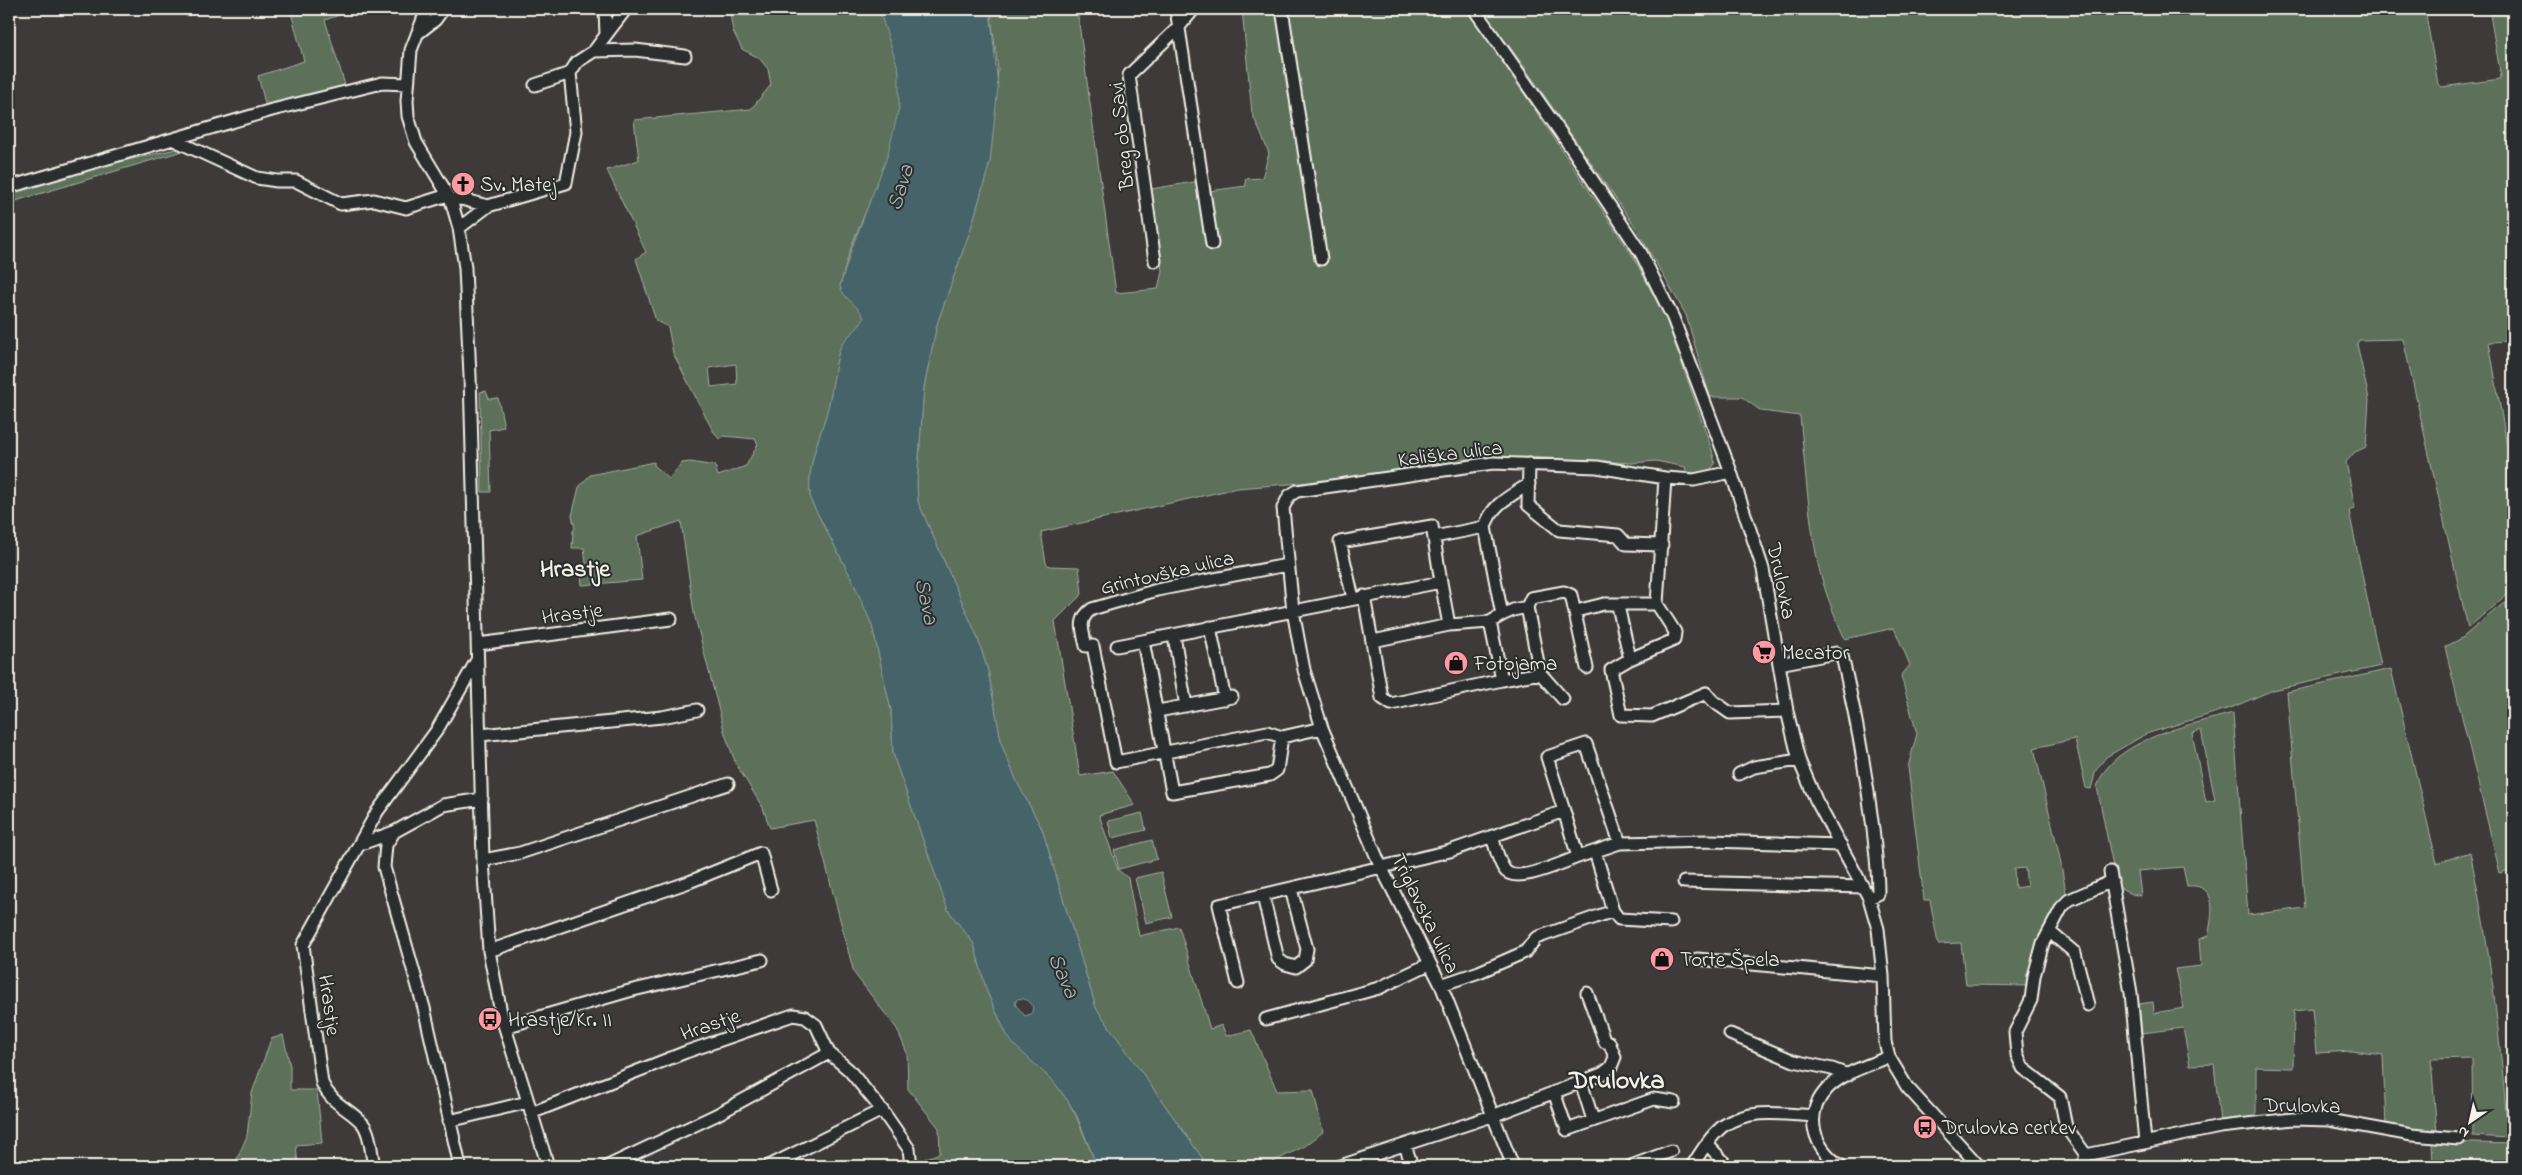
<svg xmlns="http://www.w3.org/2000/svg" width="2522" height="1175" font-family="'Indie Flower',sans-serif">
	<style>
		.green { fill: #5b705a; stroke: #a8b0a1; fill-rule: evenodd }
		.water { fill: #456368; stroke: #8b9c9b; fill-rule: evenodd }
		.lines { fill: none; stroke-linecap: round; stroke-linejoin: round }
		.minor-casing { stroke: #f4f1e8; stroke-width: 15 }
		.minor { stroke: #2a2d2e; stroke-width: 11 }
		.labels { text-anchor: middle; stroke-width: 4; stroke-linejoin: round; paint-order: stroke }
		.street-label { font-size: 21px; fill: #f4f1e8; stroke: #2a2d2e }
		.poi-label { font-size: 21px; fill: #f4f1e8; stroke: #2a2d2e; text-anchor: start }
		.water-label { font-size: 22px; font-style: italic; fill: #aeb8b5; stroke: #2a2d2e }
		.quarter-label { font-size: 24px; font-weight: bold; fill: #f4f1e8; stroke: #2a2d2e }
		.district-label { font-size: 26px; font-weight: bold; fill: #f4f1e8; stroke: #2a2d2e }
	</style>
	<rect width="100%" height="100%" fill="#3d3a39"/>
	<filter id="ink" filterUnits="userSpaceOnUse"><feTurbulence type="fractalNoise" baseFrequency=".02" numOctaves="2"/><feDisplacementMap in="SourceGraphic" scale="10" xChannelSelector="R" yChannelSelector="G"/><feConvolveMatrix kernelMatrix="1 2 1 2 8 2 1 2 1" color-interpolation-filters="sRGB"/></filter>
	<g filter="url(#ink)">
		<path class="green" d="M183,9H214L186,16Z
			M290,9H357L325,20L345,85L266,107L258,76L304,61Z
			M729,9H879C886,29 895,49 899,71C908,129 874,189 853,242C848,256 844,271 840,286C847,298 858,304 864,318C859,331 843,336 839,351C834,369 833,389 828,408C820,439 805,468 811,501L852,579L872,625L891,710L893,753L898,769L948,910L974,944L987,992L1006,1033L1022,1052L1054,1082L1068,1101L1076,1116L1097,1166H926L924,1159L940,1153L939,1128L908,1089L907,1053L897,1029L854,973L814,820L770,828L763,808L736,764L725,734L694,613L681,521L637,536L642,580L582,585L581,575L587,571L584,548H572L573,531L575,528L572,516L579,487L590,475L654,462V465L669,479L682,463L690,462L715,466L718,476L746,466L758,444L755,439L724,436L719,439L712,429L673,353L668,327L656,321L636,259L646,252L607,170L639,160L634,120L751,109L771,85L768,69L759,58L742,49L733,31ZM736,364L737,384L711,387L709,368Z
			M990,9H1077L1116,293L1158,289L1162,271L1151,189L1200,181L1202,192L1246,186L1245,179L1262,178L1269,153L1252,113L1242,9H1465L1489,41L1634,258L1667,321L1712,450L1715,464L1709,471L1692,473L1686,471L1685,467L1656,461L1632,463L1528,457L1477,460L1351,479L1238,488L1041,532L1046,563L1049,566L1079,567L1082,594L1055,621L1080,776L1113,771L1135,805L1099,815L1118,870L1128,878L1139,936L1179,927L1210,1029L1222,1025L1226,1036L1251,1030L1277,1091L1313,1090L1323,1132L1305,1146L1273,1162V1166H1208L1096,1008L1042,829L1018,784L1002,746L988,671L977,636L918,502L917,484L924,387L937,324L971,228L990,162L998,69Z
			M1481,9H2425L2438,84L2442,87L2500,79L2501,77L2489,9H2513V341L2489,342L2513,481V589L2468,628L2403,339L2359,340L2357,344L2369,399L2366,447L2355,452L2346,462L2355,508L2349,511L2381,666L2273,690L2233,707L2146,734L2106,757L2096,770L2091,789L2086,788L2075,739L2034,748L2059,854L2067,898L2030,986L1966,985L1961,943L1938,944L1930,900H1924L1908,767L1917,734L1901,676L1910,665L1894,628L1845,639C1834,615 1824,590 1818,564C1808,515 1805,465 1800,416L1761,411L1742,397H1710L1686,315L1636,228L1521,62ZM2025,868L2027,886L2015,888L2014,869Z
			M180,148L186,150L9,203V193L93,168Z
			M486,391L489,399L498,398L504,427L489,430L491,492H482L480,392Z
			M2505,602L2513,645V869L2500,873L2445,647L2462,638Z
			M2391,669L2437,863L2470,852C2490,947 2501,1042 2508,1138L2473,1136L2472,1058L2431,1059L2437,1134L2386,1126L2383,1055L2352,1051L2316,1053L2312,1009L2294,1011L2293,1068L2256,1067V1118L2220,1123L2214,1064L2190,1065L2183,1028L2142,1033L2139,1004L2153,1002L2154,1013L2184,1008L2175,969L2201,966L2199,939L2208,936C2212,917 2220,883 2187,886L2183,867L2138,871L2141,896L2132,894L2117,886L2097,787C2111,739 2190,725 2233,713L2248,915L2305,908L2287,692ZM2201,730L2215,800L2206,802L2192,733Z
			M1142,813L1146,830L1112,838L1108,821Z
			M1152,840L1157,859L1119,869L1114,850Z
			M1161,872L1172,917L1146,923L1135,878Z
			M283,1035L290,1066V1090H317L322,1143L296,1145L298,1166H234L247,1136L252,1093L271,1039Z
			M2432,1142L2513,1144V1166L2433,1165Z"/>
		<path class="water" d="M879,9H990L998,87L990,162L971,228L937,324L924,387L917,484L918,502L977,636L988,671L1002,746L1018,784L1042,829L1096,1008L1208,1166H1097L1077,1116L1068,1101L1054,1082L1013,1044L1006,1033L987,992L974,944L948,910L898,769L893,753L891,710L872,625L852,579L811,501C805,468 820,439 828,408C833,389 834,369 839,351C843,336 859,331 864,318C858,304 843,299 840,286L853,245L887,157L899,108V71ZM1017,999C1027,997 1036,1004 1031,1014L1025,1016L1015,1004Z"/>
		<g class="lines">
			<g class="minor-casing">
				<path id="minor" d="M427,9L411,50L407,101L408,116L416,142L451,200L459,228L465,268L470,376L483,860L489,951L502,1018L548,1166
					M1176,9L1212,244
					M1282,9L1321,259
					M1474,9L1572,149L1641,253L1673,318L1731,472L1763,569L1787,711L1799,760L1816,800L1869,898L1878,929L1883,976L1885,1042L1889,1057L1907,1087L1979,1166
					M417,34L435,20L443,9
					M606,35L626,9
					M594,51L635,50L685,56
					M535,85L570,73
					M174,140L257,178L277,181H296L341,204L374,200L406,208L448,195
					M9,187L272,110L382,83L408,84
					M451,200L461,199L488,206
					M459,228L488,206L566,183L576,132L570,73L577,62L594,51L606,35L605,9
					M1155,261L1129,75L1179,27L1194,9
					M1529,464L1528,505L1559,530L1618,535L1626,544L1662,545
					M1665,478L1657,604L1675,632L1674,640L1630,659L1611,670L1621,715L1652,716L1706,693L1713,701L1730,713L1787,711
					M1485,527C1492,504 1509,497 1529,484
					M1287,565L1157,590L1092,609C1077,619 1083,632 1086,646H1093L1116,762L1267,732L1282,737L1322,728
					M1364,596L1382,698L1391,704L1502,680L1490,622
					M1353,598L1340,542L1432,526L1441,582
					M1618,606L1630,659
					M1576,611L1604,604H1657
					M1502,615L1513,610L1527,607
					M1210,627L1225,699
					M1174,636L1186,706
					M1143,641L1172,792L1270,775L1277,770L1282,737
					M1373,641L1449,625
					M478,644L671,619
					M1117,646L1441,582L1449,625L1490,622L1502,615L1485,527L1434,537
					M1779,664L1836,653L1842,656C1855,711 1865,766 1872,821C1875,845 1878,869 1878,894L1869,898
					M1540,673L1527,607L1531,598L1564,592L1571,595L1587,668
					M1540,673L1563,699
					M1502,680L1540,673
					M1158,711L1232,697
					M480,735L662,717L697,710
					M1739,774L1754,767L1799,760
					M394,832L386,845L384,867L424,1008L460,1166
					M1492,836C1495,846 1498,860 1504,869C1514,886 1563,862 1578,857
					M1620,843L1710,841L1841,845
					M361,844L394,832L443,805L482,799
					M1595,852L1613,911
					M483,860L520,853L728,784
					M2110,872L2131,993L2145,1142
					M1684,882L1863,887
					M1263,896L1278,959L1285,964L1296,967L1305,960L1307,949L1291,889
					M2050,932L2075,953L2088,1005
					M489,951L689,882L761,853L771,890
					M1697,959L1883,976
					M1238,983L1219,905L1450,851L1564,811L1578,857L1620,843L1586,744L1547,757L1564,811
					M1441,985L1479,972L1525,952L1536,938L1613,911L1619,919L1671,922
					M1266,1019L1379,988L1429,964
					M505,1027L629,991L762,960
					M1730,1034L1794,1061L1832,1069L1848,1075
					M1581,1082L1593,1120
					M1554,1092L1567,1130L1654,1099L1674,1102
					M531,1113L686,1052L793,1015L805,1017L816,1025L829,1053L849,1070L882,1110L909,1149L911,1166
					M449,1121L528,1102
					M1707,1144L1723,1161V1166
					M1405,1145L1412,1166
					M2086,1155L2066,1127L2060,1097L2023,1068L2017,1055L2015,1032L2031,1000L2034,976L2043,943L2062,907L2069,900L2112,881
					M374,1166C371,1154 371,1134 363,1124C349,1108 332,1105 322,1083L303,945L377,812L437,730L477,660
					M608,1166L716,1115L829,1053
					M769,1166L882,1110
					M1340,1166L1495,1115L1602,1074L1611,1067L1615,1057L1609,1042H1605L1587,993
					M1513,1166L1441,985L1381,867L1322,728L1304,670L1293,611L1283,508L1289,496L1297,491L1493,463L1597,467L1665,478L1694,480L1731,472
					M1631,1166L1671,1151
					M1692,1166C1700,1154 1710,1136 1723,1126C1749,1108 1784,1114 1813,1116
					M1841,1166C1814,1148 1802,1115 1828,1088C1843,1073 1869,1065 1889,1057
					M2083,1166L2086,1155L2220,1127L2293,1119L2329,1120L2412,1135L2459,1139"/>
			</g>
			<use href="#minor" class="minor"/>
		</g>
	</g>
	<defs>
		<g id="church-disc" transform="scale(1.25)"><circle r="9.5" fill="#ff9aa2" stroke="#2a2d2e"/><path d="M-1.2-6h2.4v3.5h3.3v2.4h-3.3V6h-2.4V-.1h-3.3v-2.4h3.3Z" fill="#111"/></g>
		<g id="supermarket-disc" transform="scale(1.25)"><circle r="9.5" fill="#ff9aa2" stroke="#2a2d2e"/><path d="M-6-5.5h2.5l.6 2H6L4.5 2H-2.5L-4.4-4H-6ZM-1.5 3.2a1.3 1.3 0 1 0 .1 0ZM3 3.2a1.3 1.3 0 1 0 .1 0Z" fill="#111"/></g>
		<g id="shop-disc" transform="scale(1.25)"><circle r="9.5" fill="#ff9aa2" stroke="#2a2d2e"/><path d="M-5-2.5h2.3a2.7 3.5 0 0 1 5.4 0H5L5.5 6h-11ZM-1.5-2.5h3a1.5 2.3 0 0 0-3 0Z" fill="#111"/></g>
		<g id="bus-disc" transform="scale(1.25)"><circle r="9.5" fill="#ff9aa2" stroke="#2a2d2e"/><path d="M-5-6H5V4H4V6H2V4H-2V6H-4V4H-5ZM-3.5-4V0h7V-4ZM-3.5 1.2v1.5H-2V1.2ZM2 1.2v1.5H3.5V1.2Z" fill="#111"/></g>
	</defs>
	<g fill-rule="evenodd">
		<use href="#church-disc" x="463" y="184"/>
		<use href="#supermarket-disc" x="1764" y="652"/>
		<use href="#shop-disc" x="1456" y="663"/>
		<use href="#shop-disc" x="1662" y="959"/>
		<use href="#bus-disc" x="490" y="1019"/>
		<use href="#bus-disc" x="1925" y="1127"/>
	</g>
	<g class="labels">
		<g class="street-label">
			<text transform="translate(1121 136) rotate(-96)" y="7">Breg ob Savi</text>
			<text transform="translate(1450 453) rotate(-7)" y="7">Kališka ulica</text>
			<text transform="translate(1167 572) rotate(-13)" y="7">Grintovška ulica</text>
			<text transform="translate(1782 581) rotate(78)" y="7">Drulovka</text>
			<text transform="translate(572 613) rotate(-7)" y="7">Hrastje</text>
			<text transform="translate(1426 913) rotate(64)" y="7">Triglavska ulica</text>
			<text transform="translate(330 1005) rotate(82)" y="7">Hrastje</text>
			<text transform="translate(710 1024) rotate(-19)" y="7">Hrastje</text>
			<text transform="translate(2302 1105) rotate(1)" y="7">Drulovka</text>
		</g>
		<g class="poi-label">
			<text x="480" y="191">Sv. Matej</text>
			<text x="1782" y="659">Mecator</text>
			<text x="1474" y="670">Fotojama</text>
			<text x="1680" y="966">Torte Špela</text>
			<text x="508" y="1026">Hrastje/Kr. II</text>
			<text x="1942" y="1134">Drulovka cerkev</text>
		</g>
		<g class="water-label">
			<text transform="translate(899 187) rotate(-73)" y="8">Sava</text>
			<text transform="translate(928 601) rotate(78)" y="8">Sava</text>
			<text transform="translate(1065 975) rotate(66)" y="8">Sava</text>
		</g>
		<g class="quarter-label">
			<text x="575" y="576">Hrastje</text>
		</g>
		<g class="district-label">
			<text x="1617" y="1088">Drulovka</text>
		</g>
	</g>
	<rect width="2522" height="1175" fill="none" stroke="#2a2d2e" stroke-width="30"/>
	<rect x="15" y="15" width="2492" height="1145" fill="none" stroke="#f4f1e8" stroke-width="2" filter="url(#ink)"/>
	<g transform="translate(2470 1122) rotate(214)" stroke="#2a2d2e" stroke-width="4" paint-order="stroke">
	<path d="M0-4L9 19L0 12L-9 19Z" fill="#f4f1e8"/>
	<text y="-8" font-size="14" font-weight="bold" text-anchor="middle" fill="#f4f1e8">N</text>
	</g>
</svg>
